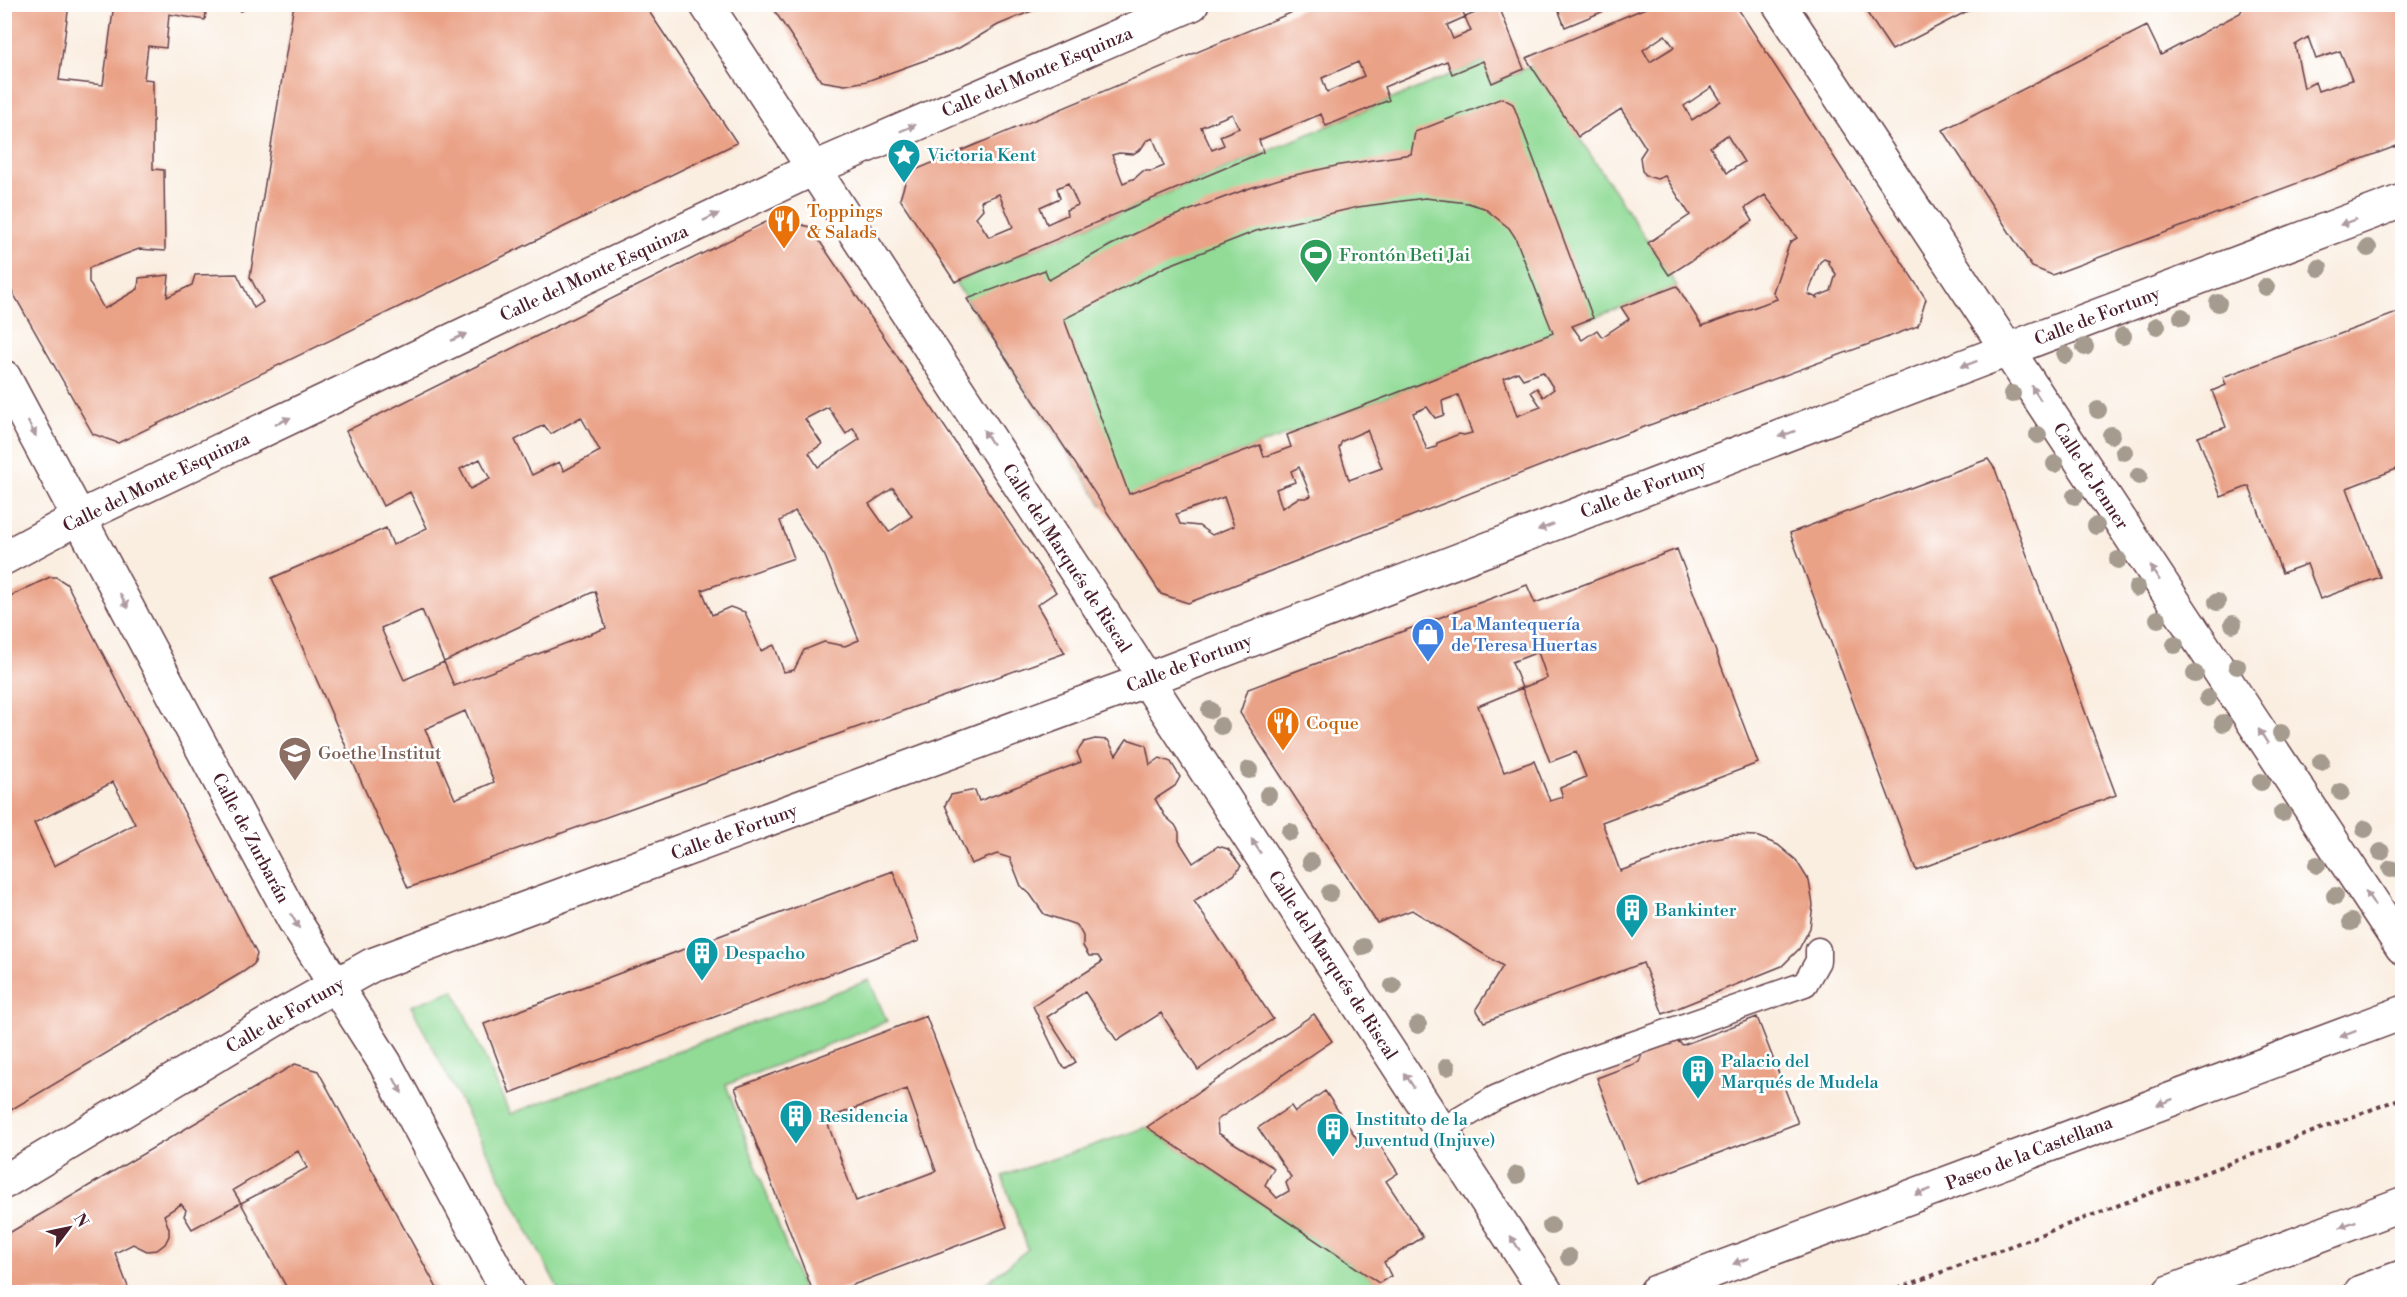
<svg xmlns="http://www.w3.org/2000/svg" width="2407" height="1297" font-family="'Libre Bodoni',serif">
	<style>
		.green { fill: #91db97; stroke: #6e7d61; stroke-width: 1.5 }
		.building { fill: #eaa287; fill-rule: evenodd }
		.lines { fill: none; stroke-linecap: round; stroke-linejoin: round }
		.lane-casing { stroke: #643e46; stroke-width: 27 }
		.street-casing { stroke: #643e46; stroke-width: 36 }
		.highway-casing { stroke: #643e46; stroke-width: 36 }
		.path { stroke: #643e46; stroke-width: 4; stroke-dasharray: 4.5 4.5; stroke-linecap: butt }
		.lane { stroke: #fff; stroke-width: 24 }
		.street { stroke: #fff; stroke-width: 33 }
		.highway { stroke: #fff; stroke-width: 33 }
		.tree { fill: #a59b8e }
		.oneway { fill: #ae9aa0 }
		.labels { text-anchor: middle; stroke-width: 5; stroke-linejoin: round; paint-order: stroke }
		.street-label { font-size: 18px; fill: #4a1f2b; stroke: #fff }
		.culture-label { font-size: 18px; fill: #0d838f; stroke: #fff; text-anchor: start }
		.food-label { font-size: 18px; fill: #c56008; stroke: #fff; text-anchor: start }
		.leisure-label { font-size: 18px; fill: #27864d; stroke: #fff; text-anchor: start }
		.shop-label { font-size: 18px; fill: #366cbe; stroke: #fff; text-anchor: start }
		.education-label { font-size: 18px; fill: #785e54; stroke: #fff; text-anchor: start }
	</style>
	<rect width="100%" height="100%" fill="#fff"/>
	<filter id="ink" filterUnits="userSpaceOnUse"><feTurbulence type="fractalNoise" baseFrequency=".0167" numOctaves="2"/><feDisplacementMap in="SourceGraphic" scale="12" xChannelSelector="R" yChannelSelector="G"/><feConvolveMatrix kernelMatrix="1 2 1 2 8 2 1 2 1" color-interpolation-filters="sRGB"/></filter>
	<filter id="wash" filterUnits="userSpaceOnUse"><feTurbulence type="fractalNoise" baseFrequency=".008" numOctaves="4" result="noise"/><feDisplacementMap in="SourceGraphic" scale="24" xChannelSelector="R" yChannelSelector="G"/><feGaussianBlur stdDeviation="1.35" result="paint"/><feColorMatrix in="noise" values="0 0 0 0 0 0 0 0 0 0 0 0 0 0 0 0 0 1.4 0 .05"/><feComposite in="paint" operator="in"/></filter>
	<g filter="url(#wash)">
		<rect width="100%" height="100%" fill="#faeee1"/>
		<path class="green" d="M1483,61L1493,83L1532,66L1677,286L1102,505L955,282Z
			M869,980L887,1021L726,1085L803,1292H560L411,1006L454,990L510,1114Z
			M1147,1127L1393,1292H964L981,1287L1028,1249L1002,1176Z"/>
		<g id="blocks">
			<path class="building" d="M7,4H69L59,80L103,85L114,4H207L205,20L169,14L166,48L148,46L144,79L153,80V169L164,170L165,251L139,249L89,268V282L104,309L138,289L139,278L169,275L167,297L192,285L195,275L237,274L254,308L263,302L250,277L294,4H644L737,143L118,443L93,434L4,277V22Z
				M234,4H257L241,11Z
				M770,4L986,5H1046L998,25L959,48L867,81L845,85L821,81Z
				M1312,4H1460L1465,17L1498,4L1524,69L1492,83L1483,61L1452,74L1447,61L1384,87L1389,100L1326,126L1321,114L1259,140L1263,152L955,282L900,199L908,173ZM1465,17L1471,31L1453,39L1447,25ZM1358,62L1364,76L1327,92L1322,78ZM1232,114L1239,128L1220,136L1224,145L1212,150L1201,127ZM1153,138L1164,166L1152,171H1143L1135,178L1123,183L1112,155L1119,153L1133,154L1141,149L1146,141ZM1068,183L1078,205L1066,210L1067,215L1047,224L1040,207L1060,198L1057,188ZM999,194L1013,227L989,237L976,217L983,209L981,201Z
				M1556,4H1619V5L1565,27Z
				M1655,4H1704L1706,8L1712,4H1735L1926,299L1918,326L1571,454L1188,603L1161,594L967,299L1045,270L1049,280L1111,245L1166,219L1250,188L1286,177L1340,165L1411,154L1415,132L1502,98L1513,104L1593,318L1572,326L1582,340L1597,330L1602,337L1629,319L1621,307L1677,286L1702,326L1777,299L1773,292L1790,242L1797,238L1765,195L1745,208L1753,221L1669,275L1648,243L1690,215L1665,176L1657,179L1647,176L1642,171L1640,157L1646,148L1621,109L1578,137L1526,58ZM1665,35L1674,47L1650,62L1643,50ZM1712,87L1721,101L1692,120L1684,106ZM1727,135L1744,162L1727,173L1710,147ZM1425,198L1468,203L1484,208L1509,228L1515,237L1553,333L1287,435L1291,447L1264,457L1260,445L1129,494L1064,319L1167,266L1256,231L1358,207ZM1824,259L1829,261L1828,263L1836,274L1831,291L1818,296L1817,298L1808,294L1820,262ZM1518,372L1523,379L1543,372L1554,389L1543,397L1537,388L1531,392L1541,407L1517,416L1504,378ZM1458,395L1472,433L1464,435L1459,434L1437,443L1436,447L1427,450L1413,413L1427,407L1435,418L1444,415L1442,401ZM1367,430L1382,468L1349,480L1339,448L1342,441ZM1299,467L1311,496L1306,498H1298L1282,508L1276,489L1295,482L1291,471ZM1224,497L1234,526L1212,535L1199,526L1180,524L1176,514Z
				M1861,4H1981L1892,50Z
				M2245,4H2402V144L2052,275L2032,267L1943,130L2147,26L2161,55L2240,13ZM2308,37L2316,59L2340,51L2352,80L2318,91L2315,82L2304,88L2295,45Z
				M774,218L810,227L1056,592L1037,605L1065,653L408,888L272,578L386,528L393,545L427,528L410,492L383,506L346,431ZM828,407L846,434L853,428L860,439L818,467L809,453L822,444L805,419ZM581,417L600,451L564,471L559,462L532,475L515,440L544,425L551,434ZM480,459L490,479L470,489L460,469ZM893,488L912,516L889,532L869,504ZM795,511L825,556L859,640L845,646L824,642L804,650L794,670L784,672L774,645L761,651L745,612L730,607L712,615L702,590L794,558L780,521ZM595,591L606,628L454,686L444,662L404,680L381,628L422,610L444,662ZM465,711L494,782L455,799L425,729Z
				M2402,311V467L2347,488L2380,577L2320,599L2307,564L2282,573L2249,486L2221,497L2198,437L2226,427L2212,391L2226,385L2223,377Z
				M1988,459L1995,469L2116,795L1916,870L1790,533Z
				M1677,549L1758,763L1602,822L1620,871L1709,839L1732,835L1756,836L1778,845L1796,860L1809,881L1813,905L1810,928L1799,949L1782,966L1663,1014L1643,963L1484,1022L1476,1009L1503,966L1412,910L1377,923L1240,713L1248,689L1527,585L1535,603ZM1538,652L1547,678L1522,688L1550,762L1576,752L1586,777L1560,788L1563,797L1550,801L1534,761L1504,772L1478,706L1522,688L1512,662Z
				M50,577H56L67,584L257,954L254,964L243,972L4,1114V599ZM113,782L135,824L54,866L34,823Z
				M1095,739L1108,740L1116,755L1127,739L1146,745L1150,765L1160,758L1171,762L1180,777L1175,786L1155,799L1165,816L1175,825L1179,832V841L1193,863L1218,846L1228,849L1241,866L1234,875L1194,901L1273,1019L1198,1070L1161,1013L1117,1041L1085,992L1047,1017L1076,1062L1066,1068L1061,1064L1033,1006L1102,962L1098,956H1089L1083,946V936L1077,925L1044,914L1030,894L1021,886L1010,858L997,854L971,864L945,805L951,795L975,790L979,801L1081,762L1077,752L1084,742Z
				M893,871L919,941L510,1093L484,1024Z
				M1314,1014L1332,1041L1217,1120L1218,1133L1274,1168L1265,1185L1277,1198L1289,1191L1286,1183L1291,1177L1258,1128L1291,1106L1295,1112L1325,1091L1363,1148L1376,1139L1398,1173L1386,1181L1423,1237L1384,1262L1391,1276L1379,1283L1147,1127Z
				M926,1016L1007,1227L834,1292H813L735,1088ZM907,1089L936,1171L856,1201L826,1119Z
				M1757,1017L1798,1123L1637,1184L1597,1078L1639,1062L1645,1047L1669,1037L1683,1045Z
				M295,1064L318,1071L439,1292H289L241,1203L307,1168L298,1151L233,1190L241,1203L192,1229L184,1216L186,1210L181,1204L164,1215L169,1229V1236L165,1244L157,1250L147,1251L133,1244L115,1253L130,1292H4V1236Z"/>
		</g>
	</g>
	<g filter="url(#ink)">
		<use href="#blocks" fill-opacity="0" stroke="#643e46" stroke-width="1.5"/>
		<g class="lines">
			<g class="lane-casing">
				<path id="lane" d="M1442,1130L1495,1098L1572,1065L1805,984L1818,961V950"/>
			</g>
			<g class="street-casing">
				<path id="street" d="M706,4L1546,1292
					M1779,4L2402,947
					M4,377L294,920L385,1063L508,1292
					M4,558L80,517L813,169L1192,4
					M4,1182L286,1013L372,965L1146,680L2007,350L2402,201
					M1656,1292L2402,1013"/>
			</g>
			<g class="highway-casing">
				<path id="highway" d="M2170,1292L2402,1204
					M2361,1292L2402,1277"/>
			</g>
			<path class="path" d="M1889,1292L2402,1098"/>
			<use href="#lane" class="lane"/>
			<use href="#street" class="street"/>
			<use href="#highway" class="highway"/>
		</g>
		<g class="tree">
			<circle cx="2368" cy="248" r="9"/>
			<circle cx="2319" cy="268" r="9"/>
			<circle cx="2266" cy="287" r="9"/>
			<circle cx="2218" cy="303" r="9"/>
			<circle cx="2182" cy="317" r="9"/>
			<circle cx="2157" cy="326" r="9"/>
			<circle cx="2123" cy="336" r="9"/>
			<circle cx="2085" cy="347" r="9"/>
			<circle cx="2065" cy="355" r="9"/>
			<circle cx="2012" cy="394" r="9"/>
			<circle cx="2098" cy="410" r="9"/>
			<circle cx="2038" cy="435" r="9"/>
			<circle cx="2111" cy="435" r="9"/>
			<circle cx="2124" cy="452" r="9"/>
			<circle cx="2055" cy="464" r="9"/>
			<circle cx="2139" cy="476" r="9"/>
			<circle cx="2075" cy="496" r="9"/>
			<circle cx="2096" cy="526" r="9"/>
			<circle cx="2118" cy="560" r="9"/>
			<circle cx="2137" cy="588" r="9"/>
			<circle cx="2217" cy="602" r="9"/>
			<circle cx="2158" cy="619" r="9"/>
			<circle cx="2233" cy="624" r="9"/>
			<circle cx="2175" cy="645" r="9"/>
			<circle cx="2237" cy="666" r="9"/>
			<circle cx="2195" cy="674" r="9"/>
			<circle cx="2208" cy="698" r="9"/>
			<circle cx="1210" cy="710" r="9"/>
			<circle cx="2223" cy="723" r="9"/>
			<circle cx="1221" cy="726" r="9"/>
			<circle cx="2281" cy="733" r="9"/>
			<circle cx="2321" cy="762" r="9"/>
			<circle cx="1249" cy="770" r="9"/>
			<circle cx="2261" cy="782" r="9"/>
			<circle cx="2341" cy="792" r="9"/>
			<circle cx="1268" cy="795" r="9"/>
			<circle cx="2282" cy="813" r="9"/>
			<circle cx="2365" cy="829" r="9"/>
			<circle cx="1290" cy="832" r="9"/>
			<circle cx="2381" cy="852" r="9"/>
			<circle cx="1311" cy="862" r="9"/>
			<circle cx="2317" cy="865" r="9"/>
			<circle cx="2391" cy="869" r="9"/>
			<circle cx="1330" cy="893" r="9"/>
			<circle cx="2335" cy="896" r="9"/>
			<circle cx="2351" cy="922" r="9"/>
			<circle cx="1363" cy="947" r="9"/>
			<circle cx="1393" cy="986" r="9"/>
			<circle cx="1418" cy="1025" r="9"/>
			<circle cx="1447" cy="1067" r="9"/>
			<circle cx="1517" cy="1175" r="9"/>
			<circle cx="1551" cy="1226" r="9"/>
			<circle cx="1569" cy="1257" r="9"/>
		</g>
		<defs><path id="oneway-solid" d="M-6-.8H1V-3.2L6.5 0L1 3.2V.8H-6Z" transform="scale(1.5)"/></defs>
		<g class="oneway">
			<use href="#oneway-solid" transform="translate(908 128) rotate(-23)"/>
			<use href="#oneway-solid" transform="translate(711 217) rotate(-25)"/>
			<use href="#oneway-solid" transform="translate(2348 222) rotate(159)"/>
			<use href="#oneway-solid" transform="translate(459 337) rotate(-25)"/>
			<use href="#oneway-solid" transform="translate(1969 364) rotate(159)"/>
			<use href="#oneway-solid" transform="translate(2036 393) rotate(-123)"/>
			<use href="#oneway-solid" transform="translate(283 421) rotate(-25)"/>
			<use href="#oneway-solid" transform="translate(32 429) rotate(62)"/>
			<use href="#oneway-solid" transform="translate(1787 434) rotate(159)"/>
			<use href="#oneway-solid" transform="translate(988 437) rotate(-123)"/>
			<use href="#oneway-solid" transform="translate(1546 527) rotate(159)"/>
			<use href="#oneway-solid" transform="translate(2155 573) rotate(-123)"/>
			<use href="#oneway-solid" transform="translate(124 601) rotate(62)"/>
			<use href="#oneway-solid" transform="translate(2263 736) rotate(-123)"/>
			<use href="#oneway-solid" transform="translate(1256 846) rotate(-123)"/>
			<use href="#oneway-solid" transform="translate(2370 898) rotate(-123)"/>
			<use href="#oneway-solid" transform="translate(295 921) rotate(60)"/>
			<use href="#oneway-solid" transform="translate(2348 1034) rotate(159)"/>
			<use href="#oneway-solid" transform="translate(1409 1080) rotate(-123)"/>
			<use href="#oneway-solid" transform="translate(398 1086) rotate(62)"/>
			<use href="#oneway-solid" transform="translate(2165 1102) rotate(159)"/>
			<use href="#oneway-solid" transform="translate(1923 1192) rotate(159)"/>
			<use href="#oneway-solid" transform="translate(2348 1224) rotate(159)"/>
			<use href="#oneway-solid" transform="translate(1515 1243) rotate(-123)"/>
			<use href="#oneway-solid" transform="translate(1741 1261) rotate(159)"/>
		</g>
	</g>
	<defs>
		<g id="sight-pin" transform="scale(1.725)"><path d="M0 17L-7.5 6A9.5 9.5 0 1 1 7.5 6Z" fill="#0f9aa8" stroke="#fff"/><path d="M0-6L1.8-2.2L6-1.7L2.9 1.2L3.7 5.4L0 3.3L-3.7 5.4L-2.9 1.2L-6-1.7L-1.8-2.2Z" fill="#fff"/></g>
		<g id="restaurant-pin" transform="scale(1.725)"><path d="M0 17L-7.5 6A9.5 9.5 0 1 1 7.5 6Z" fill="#e8710a" stroke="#fff"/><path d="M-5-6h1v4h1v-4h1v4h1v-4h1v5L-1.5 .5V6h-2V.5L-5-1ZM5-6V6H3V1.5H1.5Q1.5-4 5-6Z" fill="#fff"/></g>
		<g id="stadium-pin" transform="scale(1.725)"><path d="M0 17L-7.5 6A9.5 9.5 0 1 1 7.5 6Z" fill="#2e9e5b" stroke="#fff"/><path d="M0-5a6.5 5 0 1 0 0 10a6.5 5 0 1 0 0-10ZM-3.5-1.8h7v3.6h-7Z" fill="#fff"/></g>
		<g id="shop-pin" transform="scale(1.725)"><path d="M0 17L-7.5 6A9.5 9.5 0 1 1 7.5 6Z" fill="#3f7fe0" stroke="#fff"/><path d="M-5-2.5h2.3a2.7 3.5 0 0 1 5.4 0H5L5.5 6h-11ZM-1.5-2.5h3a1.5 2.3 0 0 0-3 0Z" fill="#fff"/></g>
		<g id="school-pin" transform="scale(1.725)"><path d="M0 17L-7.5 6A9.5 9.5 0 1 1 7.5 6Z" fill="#8d6e63" stroke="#fff"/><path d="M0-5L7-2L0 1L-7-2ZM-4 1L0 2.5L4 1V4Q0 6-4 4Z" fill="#fff"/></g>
		<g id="building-pin" transform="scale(1.725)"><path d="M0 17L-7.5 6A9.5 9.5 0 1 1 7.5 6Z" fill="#0f9aa8" stroke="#fff"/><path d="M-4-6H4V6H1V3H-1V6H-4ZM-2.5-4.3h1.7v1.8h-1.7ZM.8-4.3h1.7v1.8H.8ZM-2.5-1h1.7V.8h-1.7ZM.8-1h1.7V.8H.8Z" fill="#fff"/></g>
	</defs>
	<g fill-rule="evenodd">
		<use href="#sight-pin" x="904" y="155"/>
		<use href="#restaurant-pin" x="784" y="221"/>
		<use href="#stadium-pin" x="1316" y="255"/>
		<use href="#shop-pin" x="1428" y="634"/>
		<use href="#restaurant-pin" x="1283" y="723"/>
		<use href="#school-pin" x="295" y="753"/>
		<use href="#building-pin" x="1632" y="910"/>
		<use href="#building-pin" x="702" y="953"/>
		<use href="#building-pin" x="1698" y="1071"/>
		<use href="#building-pin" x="796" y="1116"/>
		<use href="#building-pin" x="1333" y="1129"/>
	</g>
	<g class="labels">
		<g class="street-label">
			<text transform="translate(1037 72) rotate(-23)" y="6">Calle del Monte Esquinza</text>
			<text transform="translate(594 273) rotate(-25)" y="6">Calle del Monte Esquinza</text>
			<text transform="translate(2097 316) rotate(-21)" y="6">Calle de Fortuny</text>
			<text transform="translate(2091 476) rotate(57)" y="6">Calle de Jenner</text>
			<text transform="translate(156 482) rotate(-26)" y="6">Calle del Monte Esquinza</text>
			<text transform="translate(1643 489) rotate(-21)" y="6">Calle de Fortuny</text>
			<text transform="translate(1067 558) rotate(57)" y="6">Calle del Marqués de Riscal</text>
			<text transform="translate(1189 663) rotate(-21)" y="6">Calle de Fortuny</text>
			<text transform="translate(734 832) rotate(-20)" y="6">Calle de Fortuny</text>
			<text transform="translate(251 838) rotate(62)" y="6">Calle de Zurbarán</text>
			<text transform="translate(1333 965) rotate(57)" y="6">Calle del Marqués de Riscal</text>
			<text transform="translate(285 1015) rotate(-30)" y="6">Calle de Fortuny</text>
			<text transform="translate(2029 1153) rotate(-21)" y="6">Paseo de la Castellana</text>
		</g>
		<g class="culture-label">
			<text x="927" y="161">Victoria Kent</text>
			<text x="1655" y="916">Bankinter</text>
			<text x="725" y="959">Despacho</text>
			<text x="1721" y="1067">Palacio del<tspan x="1721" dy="21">Marqués de Mudela</tspan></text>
			<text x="819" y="1122">Residencia</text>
			<text x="1356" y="1125">Instituto de la<tspan x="1356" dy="21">Juventud (Injuve)</tspan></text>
		</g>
		<g class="food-label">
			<text x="807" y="217">Toppings<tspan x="807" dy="21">&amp; Salads</tspan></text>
			<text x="1306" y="729">Coque</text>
		</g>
		<g class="leisure-label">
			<text x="1339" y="261">Frontón Beti Jai</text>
		</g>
		<g class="shop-label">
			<text x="1451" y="630">La Mantequería<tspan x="1451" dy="21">de Teresa Huertas</tspan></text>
		</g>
		<g class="education-label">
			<text x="318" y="759">Goethe Institut</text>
		</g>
	</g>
	<rect width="2407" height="1297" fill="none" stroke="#fff" stroke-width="24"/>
	<g transform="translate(69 1228) rotate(58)" stroke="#ffffff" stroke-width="4.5" paint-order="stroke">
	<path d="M0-4.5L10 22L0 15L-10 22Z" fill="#4a1f2b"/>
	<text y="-9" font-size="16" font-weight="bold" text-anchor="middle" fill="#4a1f2b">N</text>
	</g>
</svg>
